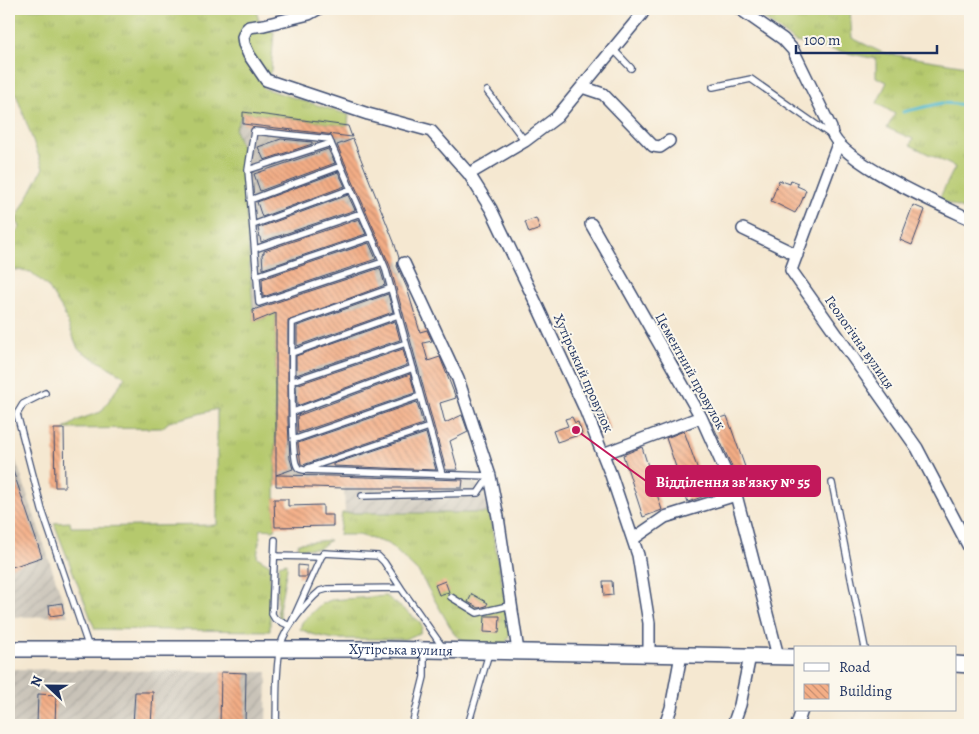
<svg xmlns="http://www.w3.org/2000/svg" width="979" height="734" font-family="Alegreya,serif">
	<style>
		.industrial { fill: url(#industrial-furrows) }
		.grass { fill: url(#grass-tufts); stroke: #687c66 }
		.lines { fill: none; stroke-linecap: round; stroke-linejoin: round }
		.stream { stroke: #52bad0; stroke-width: 3 }
		.building { fill: url(#building-back-hatch) }
		.lane-casing { stroke: #3c4b6f; stroke-width: 8 }
		.street-casing { stroke: #3c4b6f; stroke-width: 14 }
		.secondary-casing { stroke: #3c4b6f; stroke-width: 18 }
		.lane { stroke: #fff; stroke-width: 5.5 }
		.street { stroke: #fff; stroke-width: 11 }
		.secondary { stroke: #fff; stroke-width: 15 }
		.labels { text-anchor: middle; stroke-width: 4; stroke-linejoin: round; paint-order: stroke }
		.street-label { font-size: 14px; fill: #1b2f5e; stroke: #fbf7ec }
		.leader { fill: none; stroke: #c2185b; stroke-width: 2 }
		.callout-dot { fill: #c2185b; stroke: #fbf7ec; stroke-width: 2 }
		.callout { fill: #c2185b; stroke: #c2185b; stroke-width: 2 }
		.callout-label { font-size: 15px; text-anchor: middle; font-weight: bold; fill: #fff }
	</style>
	<defs>
		<pattern id="industrial-furrows" width="10" height="10" patternUnits="userSpaceOnUse" patternTransform="scale(1.25)"><rect width="10" height="10" fill="#c9c3b8"/><path d="M-1 1l2-2M0 10L10 0M9 11l2-2" fill="none" stroke="#aca8a1"/></pattern>
		<pattern id="grass-tufts" width="24" height="20" patternUnits="userSpaceOnUse" patternTransform="scale(1.25)"><rect width="24" height="20" fill="#b5c96d"/><path d="M3 7l-1-3M5 7V3M7 7l1-3M15 17l-1-3M17 17v-4M19 17l1-3" fill="none" stroke="#9bad61"/></pattern>
		<pattern id="building-back-hatch" width="6" height="6" patternUnits="userSpaceOnUse" patternTransform="scale(1.25)"><rect width="6" height="6" fill="#f4ae86"/><path d="M-1 5l2 2M0 0l6 6M5-1l2 2" fill="none" stroke="#c58e71"/></pattern>
	</defs>
	<rect width="100%" height="100%" fill="#fbf7ec"/>
	<filter id="ink" filterUnits="userSpaceOnUse"><feTurbulence type="fractalNoise" baseFrequency=".02" numOctaves="2"/><feDisplacementMap in="SourceGraphic" scale="10" xChannelSelector="R" yChannelSelector="G"/><feConvolveMatrix kernelMatrix="1 2 1 2 8 2 1 2 1" color-interpolation-filters="sRGB"/></filter>
	<filter id="wash" filterUnits="userSpaceOnUse"><feTurbulence type="fractalNoise" baseFrequency=".0096" numOctaves="4" result="noise"/><feDisplacementMap in="SourceGraphic" scale="20" xChannelSelector="R" yChannelSelector="G"/><feGaussianBlur stdDeviation="1.12" result="paint"/><feColorMatrix in="noise" values="0 0 0 0 0 0 0 0 0 0 0 0 0 0 0 0 0 1.4 0 .05"/><feComposite in="paint" operator="in"/></filter>
	<g filter="url(#wash)">
		<rect width="100%" height="100%" fill="#f5e8d1"/>
		<path class="industrial" d="M243,112L348,126L394,242L457,467L483,491L489,513H345L344,488L276,485V314L254,322L241,145L235,131Z
			M9,440L68,616L9,617Z
			M9,669L267,672L266,725H9Z"/>
		<path class="grass" d="M9,9H256L260,26L274,32L271,70L263,88L349,115L348,126L243,112L235,130L241,145L254,322L276,313L275,527L274,530L261,529L257,557L270,565V631L95,629L54,523L70,522L71,527L217,525V409L169,422L162,428L64,429L80,419L101,412L125,377L78,349L63,311L48,287L31,272L9,269V242L20,227L16,219L43,168L16,94L9,88Z
			M751,9H850L852,38L883,53L967,66L970,59V191L962,209L939,199L955,167L910,145L913,139L887,128L895,114L877,103L887,82L876,77V59L795,42Z
			M342,513H489L511,630L506,644H470L455,635L419,573L389,544L359,535H339Z
			M330,540L320,548L298,549V543Z
			M286,563L287,568L279,610L281,619H279L277,611L279,565Z
			M386,596L419,621L422,627L420,633L405,639H334L311,634L300,629L302,622L321,604L331,600Z"/>
		<g class="lines">
			<path class="stream" d="M903,112L942,103L970,105"/>
		</g>
		<g id="blocks">
			<path class="building" d="M243,112L348,126L352,137L243,124Z
				M281,139L312,142V144L264,160L258,147Z
				M353,139L394,242L399,258L397,266L407,288L420,332L427,330L432,341L423,343L428,361L440,357L456,398L440,403L445,423L462,415L468,432L450,441L458,470H446L390,266L337,145Z
				M328,149L335,163L260,191L254,174Z
				M338,172L345,186L262,217L257,202Z
				M779,180L790,184L791,180L799,183L797,186L806,190L801,203L795,213L771,201Z
				M348,195L355,210L261,242L258,228Z
				M913,205L925,210L912,245L900,240Z
				M536,218L540,229L529,233L525,222Z
				M359,219L366,234L263,269L262,254L264,253V251Z
				M369,243L376,259L263,297L262,279Z
				M380,268L385,285L288,321V422L290,459L293,469L276,475V313L254,322L253,310Z
				M388,294L393,312L297,346V326Z
				M395,321L400,340L296,375V356Z
				M403,349L407,365L297,406L296,385Z
				M410,374L415,393L298,433L297,416Z
				M417,402L423,424L303,465L301,464L298,443Z
				M604,413L611,429L602,433L596,417Z
				M727,416L745,467L734,471L711,421Z
				M572,417L575,423L578,422L582,434L557,442L553,431L568,426L565,419Z
				M54,429H64L65,487H55Z
				M684,431L707,495L688,502L666,438Z
				M426,433L436,470L333,466V464Z
				M642,447L662,510L643,517L623,455Z
				M9,462H10L42,557L9,568Z
				M276,475L333,476L463,480L462,488H345L276,486Z
				M274,499H288V506L323,505V515H333V526L275,527Z
				M298,565L307,566V577H298Z
				M445,581L449,592L439,595L435,585Z
				M603,581H612L613,595L604,596Z
				M472,594L488,603L486,606L479,608L468,602Z
				M62,603L64,614L50,616L49,605Z
				M485,616H500L499,633L484,632Z
				M221,672L246,673L245,725H220Z
				M135,692H153L151,725H133Z
				M38,694L56,695L55,725H37Z"/>
		</g>
	</g>
	<g filter="url(#ink)">
		<use href="#blocks" fill-opacity="0" stroke="#3c4b6f" stroke-width="1"/>
		<g class="lines">
			<g class="lane-casing">
				<path id="lane" d="M613,49L631,68
					M713,87L751,79L831,135
					M487,91L525,141
					M248,170L331,143
					M250,200L341,166
					M253,225L351,189
					M255,249L361,213
					M383,262L259,303L248,170L254,131L329,139L385,267L442,474
					M256,276L372,237
					M391,288L292,323C292,343 290,457 297,466C299,470 300,469 304,470L490,476
					M292,353L398,315
					M293,381L406,343
					M45,393L23,404L17,414L42,510L89,648
					M293,412L413,368
					M293,440L420,396
					M308,468L429,427
					M832,483L865,648
					M362,496L478,493L489,477
					M275,540L272,614L275,619L290,626L321,557L324,553L378,556L384,562L401,588
					M274,556L321,557
					M451,597L477,613L512,605
					M276,725C277,700 275,668 281,644C285,628 308,601 320,591L327,589L401,588L444,649
					M412,725L424,677V650
					M468,725L489,653"/>
			</g>
			<g class="street-casing">
				<path id="street" d="M318,9L309,14L264,25L249,27L246,30L243,37L244,44L249,55L266,80L368,114L431,131L469,174L491,209L535,301L584,407L611,475L638,555L649,623V654
					M740,9L783,39L793,50L831,128C831,158 943,206 970,219
					M582,87L603,94L653,146L660,147L669,141
					M838,144L791,270L917,448L970,549
					M469,174L525,141L557,117L642,14L644,9
					M591,224L701,417L736,495L778,656
					M743,229L797,255
					M404,263L458,379L490,476L498,517L518,651
					M603,454L701,417
					M633,539L665,517L736,495
					M665,725L671,708L681,655
					M733,725L740,705L750,656
					M797,725L802,710"/>
			</g>
			<g class="secondary-casing">
				<g id="secondary">
					<path id="s1" d="M9,649H378L795,657"/>
					<path d="M955,664L970,665"/>
				</g>
			</g>
			<use href="#lane" class="lane"/>
			<use href="#street" class="street"/>
			<use href="#secondary" class="secondary"/>
		</g>
	</g>
	<g class="labels">
		<g class="street-label">
			<text transform="translate(860 342) rotate(55)" y="5">Геологічна вулиця</text>
			<text transform="translate(691 371) rotate(61)" y="5">Цементний провулок</text>
			<text transform="translate(584 373) rotate(66)" y="5">Хутірський провулок</text>
			<text dy="5" stroke="none"><textPath href="#s1" startOffset="392">Хутірська вулиця</textPath></text>
		</g>
	</g>
	<path class="leader" d="M576 430L646 481"/>
	<circle class="callout-dot" cx="576" cy="430" r="5"/>
	<rect class="callout" x="646" y="466" width="174" height="30" rx="5"/>
	<g class="callout-label">
		<text x="733" y="487">Відділення зв'язку № 55</text>
	</g>
	<rect width="979" height="734" fill="none" stroke="#fbf7ec" stroke-width="30"/>
	<rect x="794" y="646" width="162" height="65" fill="#fbf7ec" stroke="#a1a7b3"/>
	<rect x="804" y="663" width="25" height="8" fill="#ffffff" stroke="#a1a7b3"/>
	<text x="839" y="672" font-size="15" fill="#1b2f5e">Road</text>
	<rect x="804" y="684" width="25" height="15" fill="url(#building-back-hatch)" stroke="#a1a7b3"/>
	<text x="839" y="696" font-size="15" fill="#1b2f5e">Building</text>
	<g transform="translate(48 686) rotate(292)" stroke="#fbf7ec" stroke-width="4" paint-order="stroke">
	<path d="M0-4L9 19L0 12L-9 19Z" fill="#1b2f5e"/>
	<text y="-8" font-size="14" font-weight="bold" text-anchor="middle" fill="#1b2f5e">N</text>
	</g>
	<path d="M796 45v8h141v-8" fill="none" stroke="#1b2f5e" stroke-width="2.5"/>
	<text x="804" y="45" font-size="15" fill="#1b2f5e" stroke="#fbf7ec" stroke-width="4" paint-order="stroke">100 m</text>
</svg>
